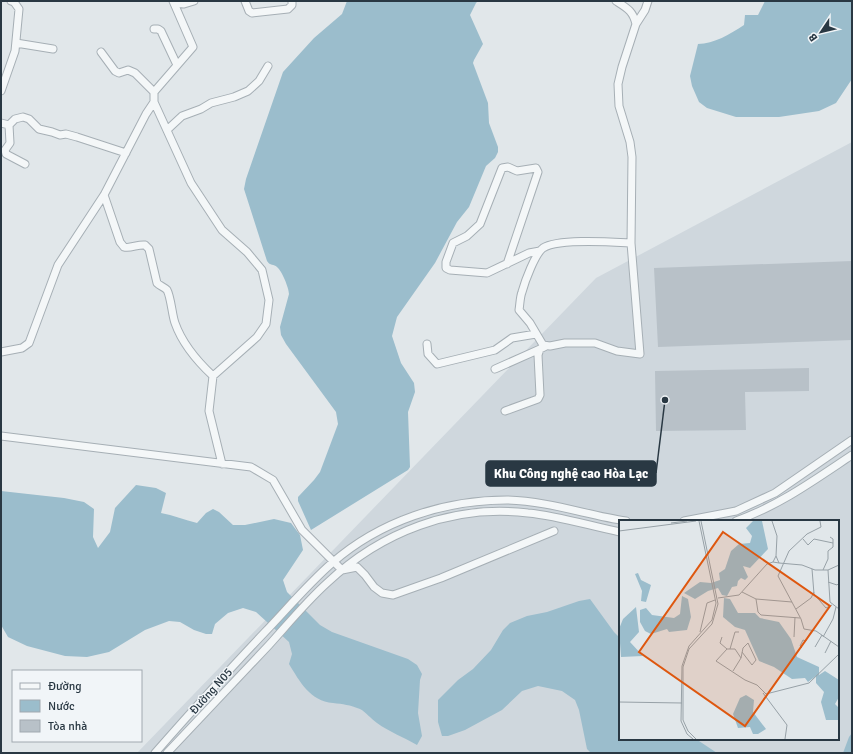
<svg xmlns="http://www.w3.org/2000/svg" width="853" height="754" font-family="Signika,sans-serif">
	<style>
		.built { fill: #cfd7dd; fill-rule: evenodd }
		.water { fill: #9bbdcc }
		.building { fill: #b8c1c8 }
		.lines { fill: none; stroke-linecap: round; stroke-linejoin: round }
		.street-casing { stroke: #a6afb5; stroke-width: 9 }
		.street { stroke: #f4f7f8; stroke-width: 7 }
		.labels { text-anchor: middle; stroke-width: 3; stroke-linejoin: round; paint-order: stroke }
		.street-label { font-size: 12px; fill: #293843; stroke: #f1f5f8 }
		.inset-road { fill: none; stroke: #97a1a7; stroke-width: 1 }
		.view { fill: #de570f; fill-opacity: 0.15; stroke: #de570f; stroke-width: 2 }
		.inset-edge { fill: none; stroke: #293843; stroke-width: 2 }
		.leader { fill: none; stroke: #293843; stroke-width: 1.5 }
		.callout-dot { fill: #293843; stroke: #f1f5f8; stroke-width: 1.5 }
		.callout { fill: #293843; stroke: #293843; stroke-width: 1.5 }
		.callout-label { font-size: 13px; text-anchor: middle; font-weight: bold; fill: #fff }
	</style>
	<rect width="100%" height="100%" fill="#e1e7ea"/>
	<path class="built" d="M852,142V753H137L596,278ZM620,521H838V739H620Z"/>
	<path class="water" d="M347,1H478L476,3L470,15L483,44L474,60L473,63L488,103L489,123L498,147V152L495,158L486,166L469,207L457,222L435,263L397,317L392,336L401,363L414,383L415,392L408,412L410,467L408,470L311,530L298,501V497L314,480L320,472L338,424L336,412L286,344L281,335L280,327L289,294C289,288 282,271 277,267C274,264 270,266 267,261L244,189L246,179L283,72L314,38L342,14Z
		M765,1H852V79L836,103L819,111L779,117H736L707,108L699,102L692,86L690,76L698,44C714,44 730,34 744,25L745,15H758Z
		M136,485L156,488L166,493L161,513C173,515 185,520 197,523L206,513L213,509L219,512L233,525H245L274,519L291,523L300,535L303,550L283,580L287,592L320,625L332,632L408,659L417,665L422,674L420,680L418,713L422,736L417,745C404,737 389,732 377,723C371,719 366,712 360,709C350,705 343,704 333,703C310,701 300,682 289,664L292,654L289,642L256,612L243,608L228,613L215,624L212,634H206L194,630L180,622L169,621L145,630L109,652L87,657L65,656L27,646L8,637L1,625V491L64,498L84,502L94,509L93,537L98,548L110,532L115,508Z
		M590,599L614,632L620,638V739H696L717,753H591L587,749L579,710L575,700L562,691L538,686L522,691L502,710L465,730L448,736H442L438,722V700L458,680L473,669L491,650L503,630L510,623L527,616L547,612L579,601Z
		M852,733V753H843L849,737Z"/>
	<path class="building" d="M852,261V340L658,347L654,268Z
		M809,368V391L745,392L746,430L656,431L655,371Z"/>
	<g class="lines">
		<g class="street-casing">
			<path id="street" d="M245,1L249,11L252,13L288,9L292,5V1
				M616,1C627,8 633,11 636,24L622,67L618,84L619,106L630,142L632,157L631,243L640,354L617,351L595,343H565L550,346L543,345L530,323L519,310C520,304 520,297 522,292C525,281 535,254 543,248C558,238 612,242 631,243
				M174,3L184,4L194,1
				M636,24L645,10L648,1
				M154,29H158L161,31L177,65
				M16,43L53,49
				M101,52L115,71L119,73L128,70L135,73L154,92
				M1,91L15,51L19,9L14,2L11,1
				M154,102L191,183L222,230L247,252L262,270L269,300L266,324L257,337L213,376L209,411L222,464
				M1,123L9,125L15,119L23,117L29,119L39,129L52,132L60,135L66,134L77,137L126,153
				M9,125L10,143L5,150L6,154L25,164
				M167,130L182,116L201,109L211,103L234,97L248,91L259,81L268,66
				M104,195L120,242L124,247C130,249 138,244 145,245L149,249L157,283C160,286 164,287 167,290C171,297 172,315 175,323C182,343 198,362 213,376
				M507,264L538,172L536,168L517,171L508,167L502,168L480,224L467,236L453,243L446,262V268L450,270L487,273L529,253L540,251
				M427,344L428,354L437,364L495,350L512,338L536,334
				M1,352L22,348L29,343L58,265L104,195L146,114L154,102V92L193,47L173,1
				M495,369L540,349
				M505,411L538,399L540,395L538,355L540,349L546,346
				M1,436L251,467L273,480L302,530L342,570L357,567L365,575L374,587L382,593L393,595L441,578L554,531
				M684,521L736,511L775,493L852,440
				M736,521C780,505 813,481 852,455
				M155,753C191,712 227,672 265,632C287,609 308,584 332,563C380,521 444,500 507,500C548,501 587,515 626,521
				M167,753C201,717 235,681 269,645C288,624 306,602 327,583C381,532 453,504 528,513C559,516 590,526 620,532"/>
		</g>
		<use href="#street" class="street"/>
	</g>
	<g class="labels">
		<g class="street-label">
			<text transform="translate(211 691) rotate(-48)" y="4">Đường N05</text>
		</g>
	</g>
	<g transform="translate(619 520)">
		<rect width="220" height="220" fill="#e1e7ea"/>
		<path d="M134,1H143L149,29L131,48L124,46L129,57L126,60L122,58L119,61L118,66L113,67L108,76L103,75L99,68L89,71L76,79L65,73L81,62L92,63L101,60L100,53L106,49L112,31L120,24L131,23L133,16L127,8ZM19,53L22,60L32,65L27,82L22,81L23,71L16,54ZM63,76L69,79L72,97L68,110L50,112L48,109L32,114L26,111L21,102V90L27,88L33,95L55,98L61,94ZM105,78L111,79L119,93H136L141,98L160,102L172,119L178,137L200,147V155L206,151L220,160V177L216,184L220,188V200H207L202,182L205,172L197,163V156L189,162L186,158L173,159L155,147L140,141L126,110L116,107L104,97ZM17,87L20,112L11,122L24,136L2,137L0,109L4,99ZM127,175L135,180L134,192L147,209L139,214H134L131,207L119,208L114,194L121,178Z" fill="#9bbdcc"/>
		<path class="inset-road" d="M153,1L158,16L157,36L160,43L183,45L196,50H209L220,45M201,1L202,7L188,14L170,31L159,56L182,99L185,109L197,111L220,127M52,3L68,1M0,11L77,1M184,19L189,25L195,19L214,23M157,36L154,42L160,43M193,49L195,74L207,88L213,85M204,50L209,39V31L214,27V19L211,17M209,50L211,82L220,89M209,62L218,65L220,63M123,72L137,79L139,92L142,95L181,98M99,78L120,75L148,44L154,42M137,79L173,82M177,89L192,78L195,72M81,112L88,83L96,80M103,117L101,123L108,129M175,117L176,97M204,117L214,99L217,87M186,122L193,110M196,127L203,115M183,128L181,126L184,120L187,121M111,129L116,112H120M206,133L212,121M122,138L124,128L129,123L137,140L133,145L123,132M114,151L122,138L116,129H108L97,141L126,160L138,165L147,174L190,163L219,135M144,173L168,205L166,219M0,182L63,183M74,219L68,214L62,201L63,146L70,126L93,100L97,83L80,1M77,219L69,211L64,200V147L70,129L93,104L99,84L82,1"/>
		<path class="view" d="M104,12L211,86L126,206L20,132Z"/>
		<rect width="220" height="220" class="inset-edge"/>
	</g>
	<path class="leader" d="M665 400L656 473"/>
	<circle class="callout-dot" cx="665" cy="400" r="4"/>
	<rect class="callout" x="486" y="461" width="170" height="25" rx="4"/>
	<g class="callout-label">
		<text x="571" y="478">Khu Công nghệ cao Hòa Lạc</text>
	</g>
	<rect width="853" height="754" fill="none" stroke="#293843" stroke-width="4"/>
	<rect x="12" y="670" width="130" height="72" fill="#f1f5f8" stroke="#a1a9b0"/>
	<rect x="20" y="683" width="20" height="6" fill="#f4f7f8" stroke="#a1a9b0"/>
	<text x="48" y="690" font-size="12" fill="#293843">Đường</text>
	<rect x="20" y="700" width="20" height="12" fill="#9bbdcc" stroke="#a1a9b0"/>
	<text x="48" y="710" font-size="12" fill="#293843">Nước</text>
	<rect x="20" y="720" width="20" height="12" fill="#b8c1c8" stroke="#a1a9b0"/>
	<text x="48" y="730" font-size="12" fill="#293843">Tòa nhà</text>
	<g transform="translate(821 32) rotate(235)" stroke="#f1f5f8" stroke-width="3" paint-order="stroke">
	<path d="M0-3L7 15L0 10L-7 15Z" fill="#293843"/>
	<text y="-6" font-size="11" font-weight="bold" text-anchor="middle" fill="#293843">B</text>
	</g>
</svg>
